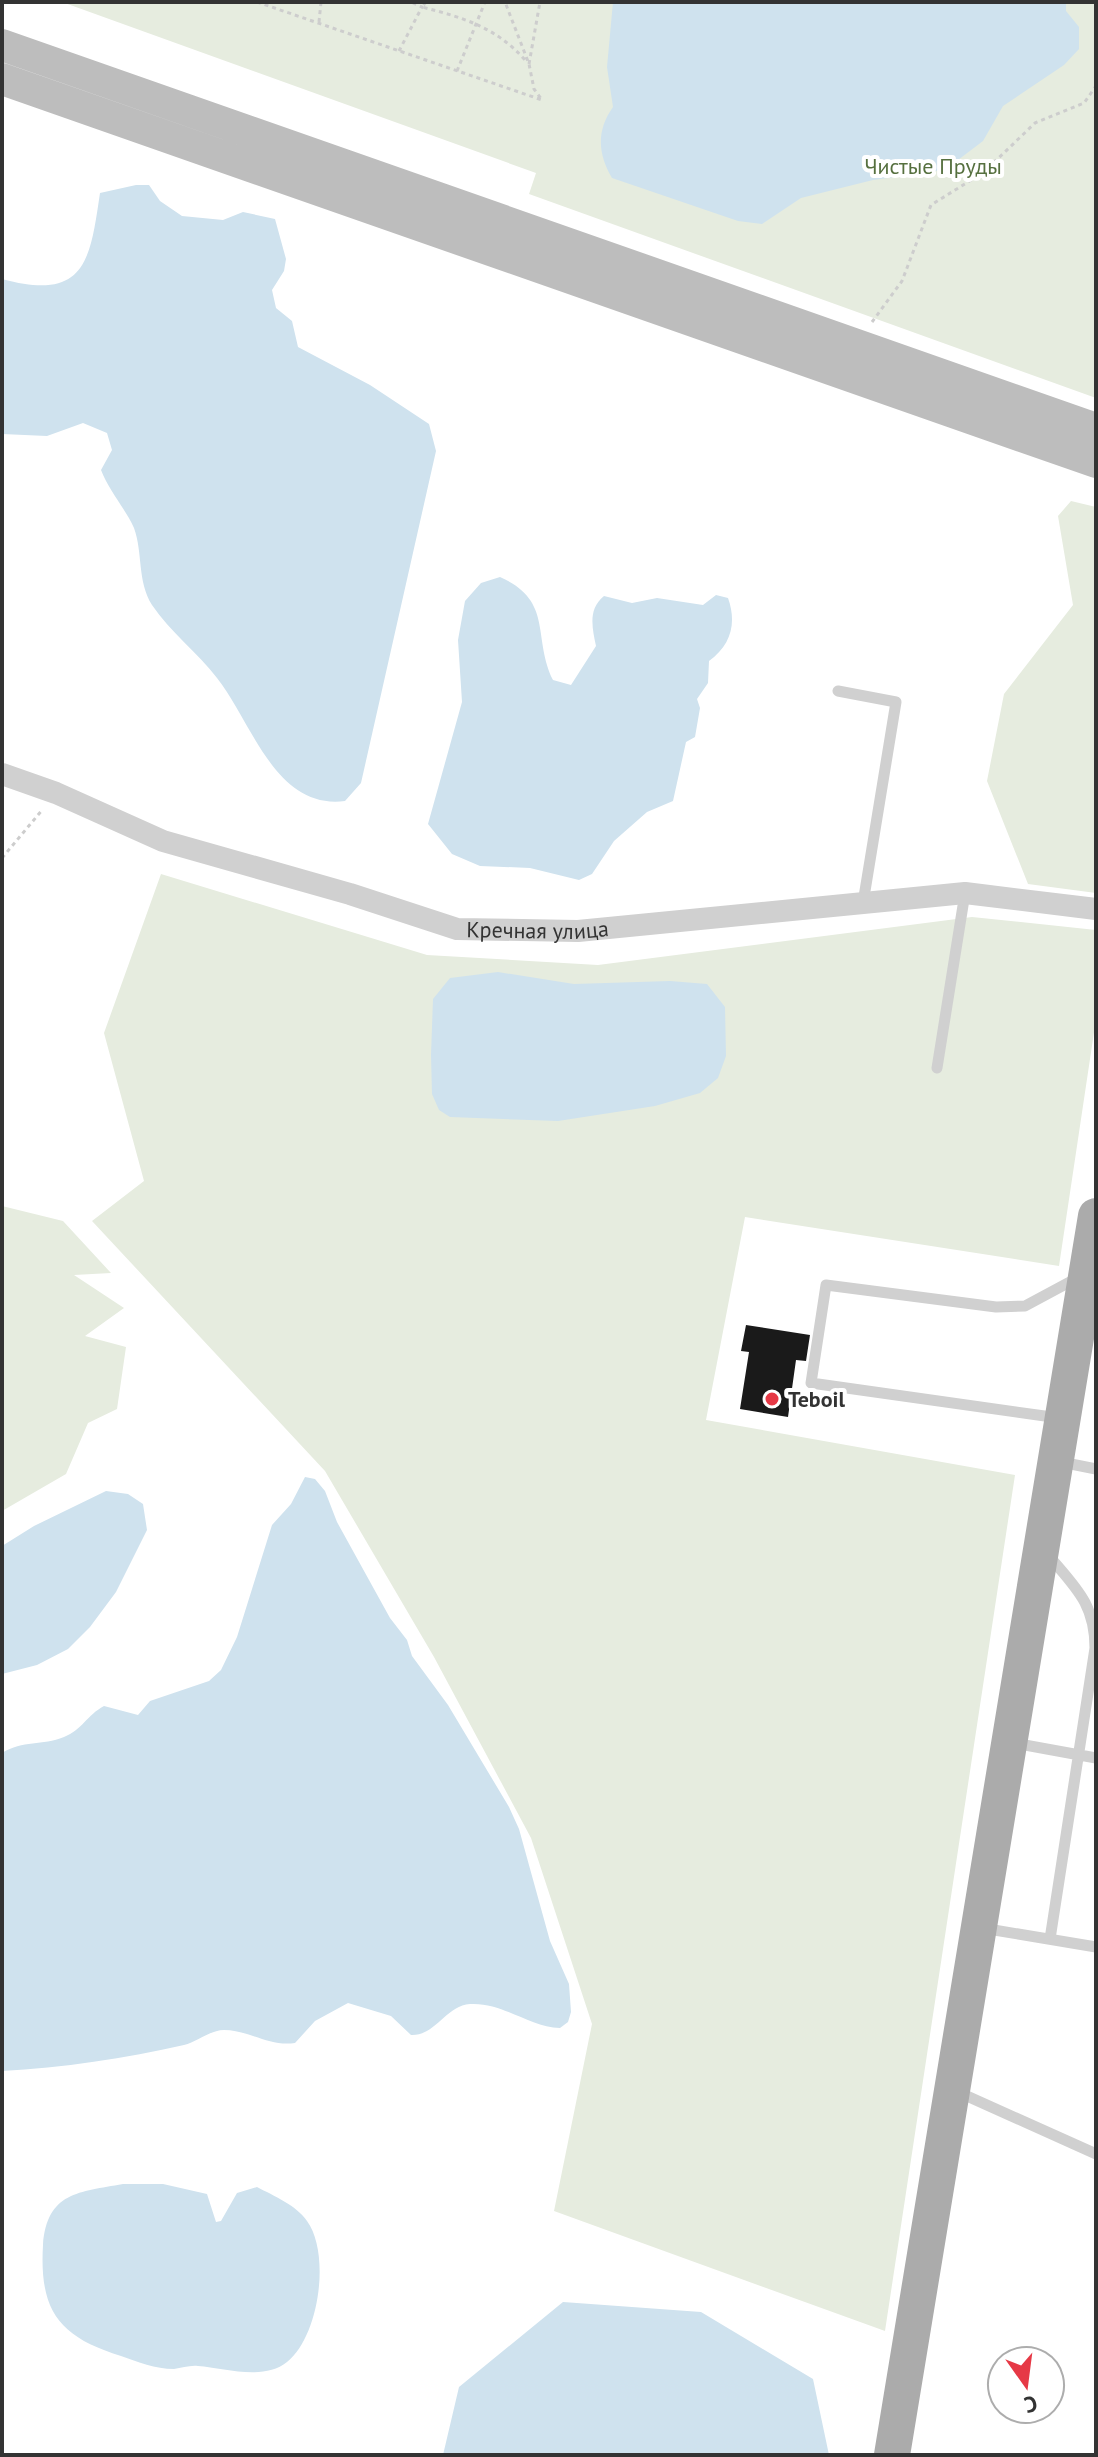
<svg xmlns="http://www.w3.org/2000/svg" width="1098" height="2457" font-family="'PT Sans',sans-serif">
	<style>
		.green { fill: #e6ecdf }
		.water { fill: #cfe2ee }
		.building { fill: #1a1a1a }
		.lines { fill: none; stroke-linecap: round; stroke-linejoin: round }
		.path { stroke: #cdcdcd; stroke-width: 3; stroke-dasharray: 4 4; stroke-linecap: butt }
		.service { stroke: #d0d0d0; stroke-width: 11 }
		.minor { stroke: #d0d0d0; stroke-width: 22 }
		.secondary { stroke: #bdbdbd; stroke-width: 32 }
		.primary { stroke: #ababab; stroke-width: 36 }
		.poi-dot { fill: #e63946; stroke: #fff; stroke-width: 3 }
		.labels { text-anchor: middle; stroke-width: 8; stroke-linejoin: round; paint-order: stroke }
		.park-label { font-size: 22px; fill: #56703f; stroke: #fff }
		.street-label { font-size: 22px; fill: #333; stroke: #fff }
		.poi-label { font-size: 22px; font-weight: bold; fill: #333; stroke: #fff; text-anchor: start }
	</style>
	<rect width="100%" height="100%" fill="#fff"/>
	<path class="green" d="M62,2H1096V398L529,194L536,173Z
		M1071,501L1096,507V893L1028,884L987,781L1004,694L1073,605L1058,516Z
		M161,874L427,955L598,965L972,917L1096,930V1019L1059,1266L745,1217L706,1420L1015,1475L885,2331L554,2211L592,2024L531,1838L434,1657L325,1471L92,1221L144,1181L104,1033Z
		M2,1206L63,1221L111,1273L74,1275L124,1308L85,1336L126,1347L117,1409L88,1423L66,1474L2,1511Z"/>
	<path class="water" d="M613,2H1066V11L1079,27V49L1064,65L1003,106L983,141L954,163L934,172L873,180L801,198L762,224L738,221L612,178C598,154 596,131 613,107L607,67Z
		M136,185H149L160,201L182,216L223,220L243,212L275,219L286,259L284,271L272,290L276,308L292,321L298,347L370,385L429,424L436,451L361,783L345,801C275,810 252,722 217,678C198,653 170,632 152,605C137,581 143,553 134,528C125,508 109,491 101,470L112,450L107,433L83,423L47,436L2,434V279C86,302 90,260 100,193Z
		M500,577C554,601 532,637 553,680L571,685L596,646C592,627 588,609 604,596L632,603L657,598L703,605L716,595L728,598C737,623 731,645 709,661L708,683L697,699L700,708L695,737L686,742L673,801L647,812L614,841L592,874L579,880L530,868L480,866L452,854L428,824L462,702L458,640L465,601L481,583Z
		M498,972L574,984L670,981L707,984L725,1007L726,1056L718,1078L700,1093L655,1106L558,1121L450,1117L439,1110L432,1094L431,1055L433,999L450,978Z
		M305,1477L315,1479L325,1491L337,1522L390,1618L407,1640L412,1656L448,1705L509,1807L519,1829L550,1941L569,1984L571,2012L568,2022L560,2028C529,2027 503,2002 470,2004C445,2006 436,2036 411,2035L391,2016L348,2003L315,2021L295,2043C269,2047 249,2030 224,2030C210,2030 197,2042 184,2045C126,2058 62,2068 2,2071V1753C23,1740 42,1746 64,1737C82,1730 87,1715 104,1706L138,1715L150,1701L209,1681L221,1670L237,1637L272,1525L291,1504Z
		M106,1491L128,1494L143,1504L147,1530L116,1592L90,1627L68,1649L37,1665L2,1674V1546L34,1526Z
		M123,2184H163L207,2194L216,2222L221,2221L237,2193L257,2187C274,2196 296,2205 307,2221C331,2254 319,2337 287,2362C264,2381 224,2368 198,2366C190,2365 182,2368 174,2369C155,2369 138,2362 121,2356C60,2337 39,2312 43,2245C47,2192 79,2192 123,2184Z
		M563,2302L701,2312L813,2379L829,2455H443L459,2387Z"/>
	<path class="building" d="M746,1325L810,1335L806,1361L796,1360L788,1417L740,1409L749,1352L741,1351Z"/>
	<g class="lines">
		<path class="path" d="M257,2L542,100L534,89L529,64L505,2
			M426,2L422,7C464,18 496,27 526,61
			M319,22L321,2
			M399,51L422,7L411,2
			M529,64L540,2
			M457,71L485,2
			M872,322L902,281L931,205L984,172L1035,123L1084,103L1096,86
			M2,858L43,809"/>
		<path class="service" d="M838,691L896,702L863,903
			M937,1068L965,893
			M1059,1418L811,1383L826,1285L996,1307L1025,1306L1079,1277
			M1061,1462L1096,1469
			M1049,1556C1076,1588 1095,1604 1095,1648L1050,1939
			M1014,1743L1096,1758
			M982,1928L1096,1947
			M958,2092L1096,2154"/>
		<path class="minor" id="s1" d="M2,774L56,793L163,841L350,894L457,929L578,931L965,893L1096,909"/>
		<path class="secondary" d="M2,45L1096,429
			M2,79L1096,462"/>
		<path class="primary" d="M892,2455L1096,1216"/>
	</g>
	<circle class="poi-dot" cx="772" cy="1399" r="8"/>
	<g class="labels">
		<g class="park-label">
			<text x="933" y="174">Чистые Пруды</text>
		</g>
		<g class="street-label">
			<text dy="8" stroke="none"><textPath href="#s1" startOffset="562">Кречная улица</textPath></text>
		</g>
		<g class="poi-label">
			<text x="788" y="1407">Teboil</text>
		</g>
	</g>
	<rect width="1098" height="2457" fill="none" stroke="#333333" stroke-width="8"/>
	<g transform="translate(1026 2385) rotate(166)"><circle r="38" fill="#ffffff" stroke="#adadad" stroke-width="2"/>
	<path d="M0-6L14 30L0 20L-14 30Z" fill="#e63946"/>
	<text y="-12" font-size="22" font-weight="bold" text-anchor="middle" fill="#333333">С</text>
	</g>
</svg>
